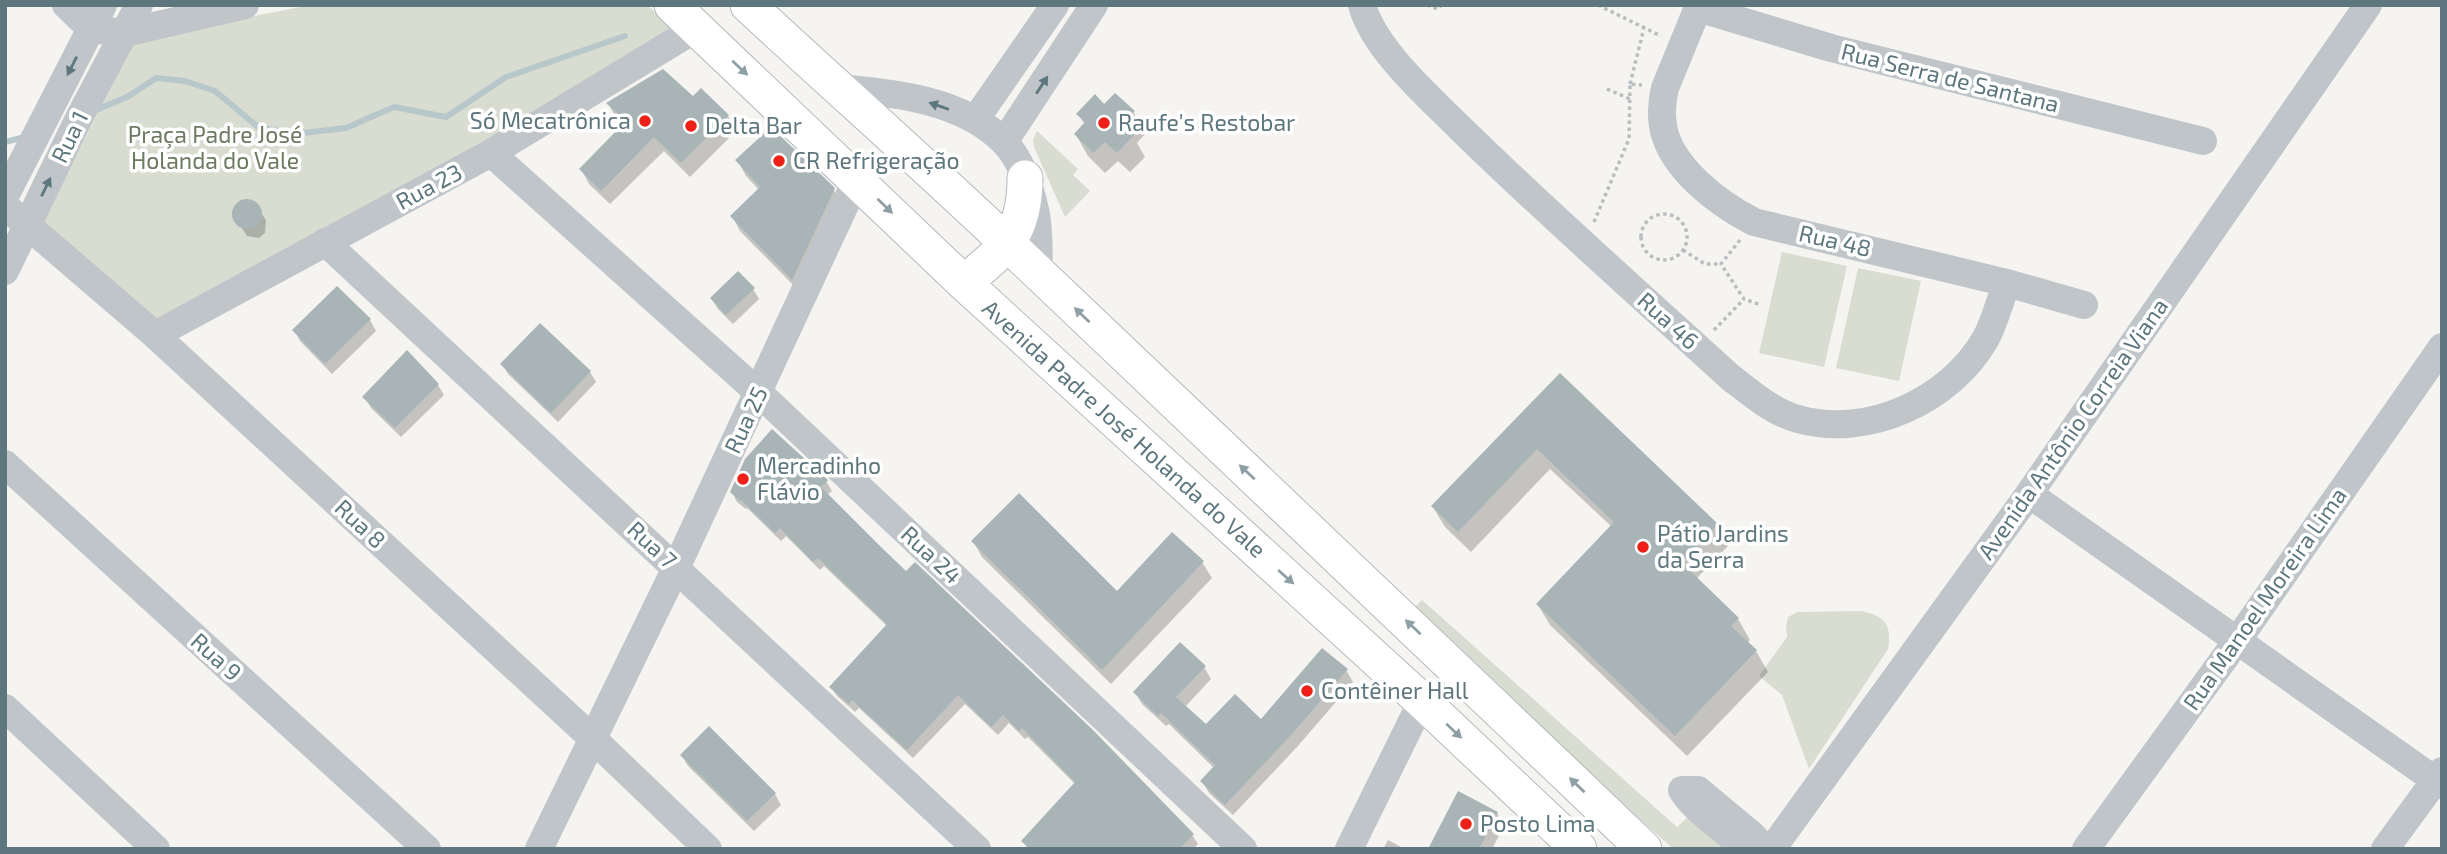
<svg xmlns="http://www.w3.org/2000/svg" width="2447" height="854" font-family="'Exo 2',sans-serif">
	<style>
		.green { fill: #d8dcd1 }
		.shadow { fill: #0003 }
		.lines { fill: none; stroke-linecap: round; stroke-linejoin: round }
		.stream { stroke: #b8c8ca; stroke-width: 6 }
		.building { fill: #a8b4b6 }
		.major-casing { stroke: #b3b9bc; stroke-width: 37 }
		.path { stroke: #b9bdbf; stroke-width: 3.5; stroke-dasharray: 3.5 3.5; stroke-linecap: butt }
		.minor { stroke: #bfc5c8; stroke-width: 28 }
		.major { stroke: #fff; stroke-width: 35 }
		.oneway { fill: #5e767e }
		.oneway2 { fill: #8e9fa5 }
		.poi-dot { fill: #ee2118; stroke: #fff; stroke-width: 2.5 }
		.labels { text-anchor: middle; stroke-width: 7; stroke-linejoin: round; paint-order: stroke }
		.street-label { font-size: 23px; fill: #5e767e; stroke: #fff }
		.poi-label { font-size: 23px; fill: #5e767e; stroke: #fff; text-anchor: start }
		.park-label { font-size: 23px; fill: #6b7a61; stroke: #fff }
	</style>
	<rect width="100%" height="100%" fill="#f5f4f1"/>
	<path class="green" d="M311,5H647L668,24L671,30L666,45L156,319L41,225L135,39Z
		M1037,131L1078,169L1073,175L1090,191L1065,217L1034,147L1033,140Z
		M1782,252L1847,266L1824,367L1759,353Z
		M1858,268L1921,281L1899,381L1836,368Z
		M1422,600L1677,827L1693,812L1735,849H1674L1613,797L1415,607Z
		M1861,611C1885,616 1892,624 1888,649L1809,769L1782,695L1759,676L1787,637L1786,627L1788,617L1797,612Z"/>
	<path class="shadow" d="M1115,95L1134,113L1146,133L1137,143L1145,157L1130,172L1118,161L1105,173L1088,156L1076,135L1085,125L1078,114L1105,106Z
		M693,99L728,116L736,131L690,177L664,151L610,204L589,184L581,169L625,125L616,118L608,103Z
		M738,161L833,189L842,204L801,293L740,231L732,216L759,190L746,176Z
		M241,203H254L266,220L265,233L259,238L247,236L235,218V209Z
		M337,288L370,320L376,331L332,374L300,341L294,330Z
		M753,289L759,299L733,324L718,309L712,299Z
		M502,364L590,372L596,382L558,422L508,374Z
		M1560,376L1716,525L1728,546L1696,579L1738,619L1750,640L1747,643L1756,651L1768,672L1687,756L1550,625L1538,605L1612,527L1550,469L1471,552L1445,527L1433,507Z
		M438,385L444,395L401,437L371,408L365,397Z
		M826,481L832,491L827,495L880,548L1192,835L1198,844L1193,849H1028L1023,841L1075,784L1028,737L1025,739L1009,723L998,735L965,704L913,758L859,708L855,712L837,696L831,687L888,627L824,566L820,570L786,536L781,541L747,508L746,509L737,502L732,492Z
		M973,541L1117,593L1202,562L1212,578L1111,684L982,557Z
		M1204,667L1211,679L1185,707L1206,726L1261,721L1346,670L1353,682L1297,747L1233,815L1209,793L1202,781L1214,768L1169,724L1166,726L1142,704L1135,692Z
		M709,729L775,794L781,805L754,831L688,766L682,756Z
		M1497,813L1504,826L1492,849H1430Z
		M1388,840L1405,849H1383Z"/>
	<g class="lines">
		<path class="stream" d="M94,111L129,96L156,78L185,81L215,91L258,127L294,134L346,128L394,107L446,117L506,77L625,36
			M5,142L25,137"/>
	</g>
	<path class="building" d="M663,69L693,96L701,88L729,115L681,163L654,137L601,191L579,169L626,121L606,103Z
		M1115,93L1135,111L1123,124L1134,135L1117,153L1105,142L1093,153L1074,134L1085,122L1076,114L1095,94L1104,104Z
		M771,127L835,188L792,280L730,216L760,187L735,160Z
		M232 214a15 15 0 1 1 30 0a15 15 0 1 1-30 0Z
		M738,271L755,288L726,315L710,298Z
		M337,286L371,319L325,364L292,330Z
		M540,323L591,371L551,413L500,364Z
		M407,350L439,384L395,428L362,397Z
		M1560,373L1718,524L1681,562L1739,618L1731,626L1757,650L1675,736L1536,604L1614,522L1537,449L1458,532L1431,506Z
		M772,429L828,480L821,487L881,547L906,571L915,562L1093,730L1194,834L1179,849H1030L1021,841L1075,782L1022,728L1019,731L1003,715L991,727L958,695L907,750L852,700L849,704L829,687L887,624L818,558L813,562L780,528L775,533L741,500L740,501L730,492L745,459Z
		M1019,493L1117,591L1172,532L1204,561L1102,670L971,541Z
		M1180,642L1206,666L1176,697L1206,724L1235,694L1261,719L1322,648L1348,669L1291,735L1225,805L1200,781L1215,765L1161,713L1158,716L1133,692Z
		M709,726L776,793L747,821L680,755Z
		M1458,791L1498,812L1479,849H1428Z"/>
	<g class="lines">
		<g class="major-casing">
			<path id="major" d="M672,5L964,283L1422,701L1579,849
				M748,5C834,85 923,163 1008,244C1219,446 1433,646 1644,849
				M964,283C1005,248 1025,234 1025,178"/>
		</g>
		<path class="path" d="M1427,5L1438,9L1441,5
			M1598,5L1661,36
			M1630,84L1644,28
			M1607,89L1630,99
			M1641 237a23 23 0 1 1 46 0a23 23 0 1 1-46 0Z
			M1594,222L1629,139L1630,84L1642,85
			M1740,240L1721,264L1744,299L1761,305
			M1683,250L1705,264H1721
			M1714,330L1744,299"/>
		<path class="minor" d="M66,5L91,29L124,33L245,5
			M1362,5C1374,49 1428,96 1460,128C1548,214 1640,295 1730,377C1751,393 1772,412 1798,419C1868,439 1951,400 1986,338C1995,321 2000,300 2007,283
			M1699,5L1665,88C1662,100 1661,113 1663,126C1670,168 1719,204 1754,222L2007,283L2084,305
			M1698,8L1831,48L2203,141
			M837,88C893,93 962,99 1004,142C1020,158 1030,187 1035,210C1040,230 1038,253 1039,274
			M975,120L1055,5
			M1004,142L1094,5
			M491,153L759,393L1243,849
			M5,196L103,5
			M5,206L155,335L592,738L708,849
			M325,242L977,849
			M5,271L79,118L139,5
			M155,335L491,153L697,28
			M5,464L427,849
			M2029,494L2442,785
			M5,708L156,849
			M539,849L676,568L857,179
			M1349,849L1422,701
			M1745,849C1727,831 1694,811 1682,790H1698L1752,835L1765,849
			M1772,849L2029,494L2368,5
			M2086,849L2237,641L2442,347
			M2385,849L2442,771"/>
		<use href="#major" class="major"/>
	</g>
	<defs><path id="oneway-solid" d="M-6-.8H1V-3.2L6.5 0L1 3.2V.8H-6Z" transform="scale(1.75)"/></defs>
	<g class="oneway">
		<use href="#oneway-solid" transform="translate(72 66) rotate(117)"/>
		<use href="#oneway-solid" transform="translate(1042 85) rotate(-57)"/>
		<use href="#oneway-solid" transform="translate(939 106) rotate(-161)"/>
		<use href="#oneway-solid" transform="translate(46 187) rotate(-64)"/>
	</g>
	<g class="oneway2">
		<use href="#oneway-solid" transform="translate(740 68) rotate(43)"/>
		<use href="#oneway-solid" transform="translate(885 206) rotate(44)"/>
		<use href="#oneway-solid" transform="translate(1082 315) rotate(-136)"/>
		<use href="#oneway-solid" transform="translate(1247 472) rotate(-137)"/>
		<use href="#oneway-solid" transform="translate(1286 577) rotate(42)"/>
		<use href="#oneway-solid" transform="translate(1413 627) rotate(-137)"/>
		<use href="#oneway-solid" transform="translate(1454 731) rotate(43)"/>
		<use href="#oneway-solid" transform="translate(1577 785) rotate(-136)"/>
	</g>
	<g class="poi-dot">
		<circle cx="645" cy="121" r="7"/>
		<circle cx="1104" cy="123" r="7"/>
		<circle cx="691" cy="126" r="7"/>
		<circle cx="779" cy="161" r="7"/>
		<circle cx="743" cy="479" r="7"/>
		<circle cx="1643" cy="547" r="7"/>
		<circle cx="1307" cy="691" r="7"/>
		<circle cx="1466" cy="824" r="7"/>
	</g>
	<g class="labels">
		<g class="street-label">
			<text transform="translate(1950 78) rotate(14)" y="8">Rua Serra de Santana</text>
			<text transform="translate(70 137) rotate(-64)" y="8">Rua 1</text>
			<text transform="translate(429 187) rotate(-28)" y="8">Rua 23</text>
			<text transform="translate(1835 241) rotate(13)" y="8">Rua 48</text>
			<text transform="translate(1668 321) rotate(42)" y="8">Rua 46</text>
			<text transform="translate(746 420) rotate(-65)" y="8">Rua 25</text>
			<text transform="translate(1124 429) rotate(42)" y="8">Avenida Padre José Holanda do Vale</text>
			<text transform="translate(2073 429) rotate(-55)" y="8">Avenida Antônio Correia Viana</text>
			<text transform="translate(360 524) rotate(43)" y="8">Rua 8</text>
			<text transform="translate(652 545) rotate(43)" y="8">Rua 7</text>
			<text transform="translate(931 555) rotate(43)" y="8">Rua 24</text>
			<text transform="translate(2265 599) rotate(-55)" y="8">Rua Manoel Moreira Lima</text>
			<text transform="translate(216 657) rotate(42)" y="8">Rua 9</text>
		</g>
		<g class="poi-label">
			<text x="631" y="129" text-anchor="end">Só Mecatrônica</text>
			<text x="1118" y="131">Raufe's Restobar</text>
			<text x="705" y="134">Delta Bar</text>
			<text x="793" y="169">CR Refrigeração</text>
			<text x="757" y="474">Mercadinho<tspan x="757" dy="26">Flávio</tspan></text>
			<text x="1657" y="542">Pátio Jardins<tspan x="1657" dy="26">da Serra</tspan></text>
			<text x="1321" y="699">Contêiner Hall</text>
			<text x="1480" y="832">Posto Lima</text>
		</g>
		<g class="park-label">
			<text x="215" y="143">Praça Padre José<tspan x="215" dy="26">Holanda do Vale</tspan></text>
		</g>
	</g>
	<rect width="2447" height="854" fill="none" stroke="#5e767e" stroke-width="14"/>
</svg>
